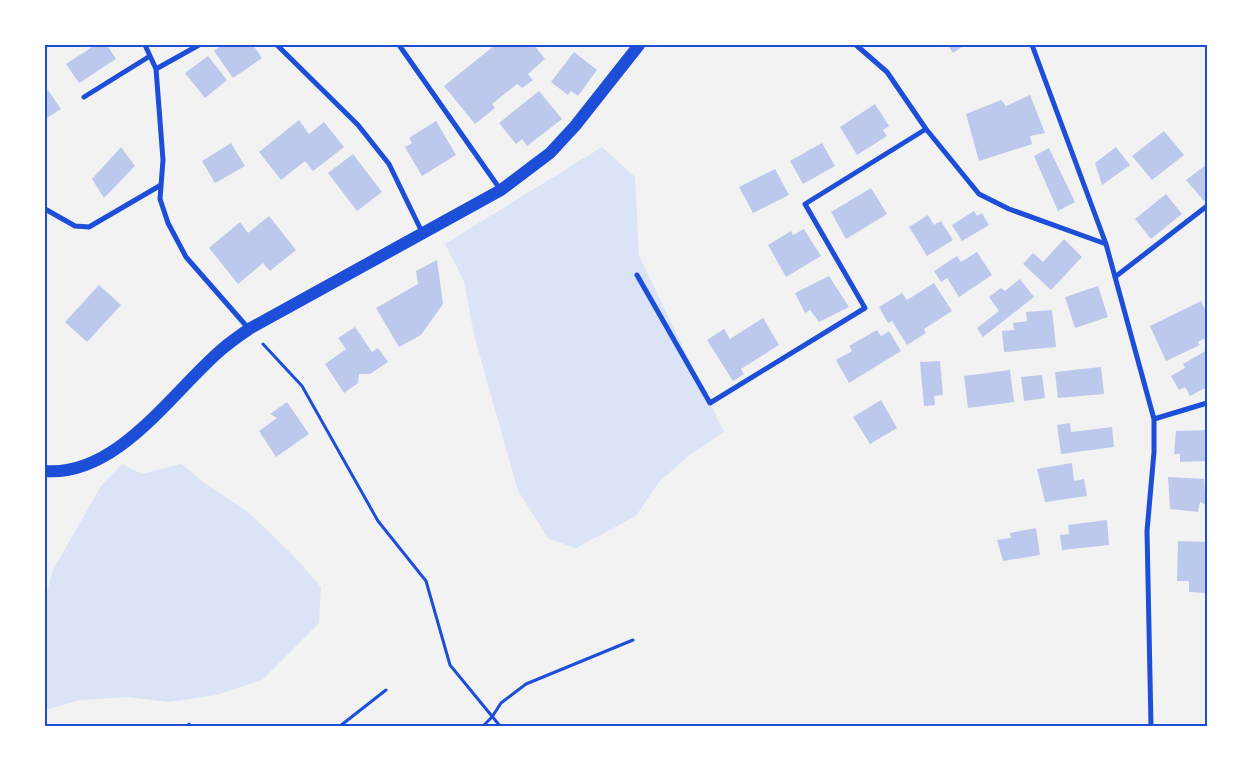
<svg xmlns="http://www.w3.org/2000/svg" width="1252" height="771" font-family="Manrope,sans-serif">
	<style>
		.green { fill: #dbe4f7 }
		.building { fill: #bdc9ec }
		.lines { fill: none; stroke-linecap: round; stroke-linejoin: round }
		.path { stroke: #1d4ed8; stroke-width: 3 }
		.minor { stroke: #1d4ed8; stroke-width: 5 }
		.primary { stroke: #1d4ed8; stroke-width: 12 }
		.neatline { fill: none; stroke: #1d4ed8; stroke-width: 2 }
	</style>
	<rect width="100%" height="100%" fill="#f2f2f2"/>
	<path class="green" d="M602,147L635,177L639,256L724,432L687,457L659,482L636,516L576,548L549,539L518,491L474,335L464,281L445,244Z
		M122,464L142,474L181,464L205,483L249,513L292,554L321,587L319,623L262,680L217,695L169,702L127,697L80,700L45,710V599L53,570L101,486Z"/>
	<path class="building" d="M95,45H107L116,59L79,83L66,64Z
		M222,45H253L262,58L233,78L214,51Z
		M495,45H534L545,59L528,74L533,80L522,88L517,84L492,104L495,108L475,124L444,86Z
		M948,45H965L953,53Z
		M574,52L597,70L578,96L571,91L568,95L551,82Z
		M208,56L227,80L205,98L185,73Z
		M48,90L61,109L45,119V92Z
		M539,91L562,119L527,146L522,139L516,144L499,123Z
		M1030,95L1045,133L1030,136L1032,144L979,161L966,114L1001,100L1006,106Z
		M875,104L889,126L883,130L887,136L857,155L840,127Z
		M299,120L309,134L324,122L344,147L313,171L305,161L281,180L259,152Z
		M436,121L456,155L422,176L405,147L412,143L409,138Z
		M1164,131L1184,155L1152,180L1132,156Z
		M231,143L245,166L215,183L202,161Z
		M822,143L835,166L803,184L790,161Z
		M121,147L135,166L104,198L92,179Z
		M1116,147L1130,165L1102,185L1095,163Z
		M1049,148L1075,202L1058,211L1034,156Z
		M353,154L382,192L357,211L328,173Z
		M1207,164V199L1204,201L1186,180Z
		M775,169L789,195L753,213L739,187Z
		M871,188L887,214L846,239L831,212Z
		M1166,194L1182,214L1151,239L1135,219Z
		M974,211L977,216L982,213L989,225L962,241L952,225Z
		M928,215L934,225L941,221L953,240L927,256L909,227Z
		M269,216L296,250L270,271L263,263L238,284L209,248L240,222L248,233Z
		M804,229L821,256L786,277L768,245L791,231L793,235Z
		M1064,239L1082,257L1051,290L1023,264L1033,253L1043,262Z
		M977,252L992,275L959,297L947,278L941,282L934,271L957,256L961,262Z
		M437,260L443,304L421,335L399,347L376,308L418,284L416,271Z
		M829,276L849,307L819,322L810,310L805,313L795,293Z
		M1020,279L1034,297L983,337L977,328L999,311L989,297L1001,288L1005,291Z
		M934,283L952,311L924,329L926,333L907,345L892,321L888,323L879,307L902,293L907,300Z
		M99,285L121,305L87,342L65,322Z
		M1098,286L1108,317L1075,328L1065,297Z
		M1201,301L1207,314V337L1198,342L1200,345L1166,361L1150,326Z
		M1052,310L1056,347L1004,352L1002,331L1014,330L1013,323L1027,321L1026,312Z
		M763,318L779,345L741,369L744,374L733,381L707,340L724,329L730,339Z
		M355,327L372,352L378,348L388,362L370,374H359L358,383L344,393L325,364L346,349L338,338Z
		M877,330L881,336L889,331L901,351L849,383L836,360L852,351L849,346Z
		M1207,350V387L1190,396L1185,387L1179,390L1171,376L1185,368L1183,364Z
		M940,361L943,395L934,396L935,405L924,406L920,362Z
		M1101,367L1104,394L1058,398L1055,372Z
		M1010,370L1014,402L968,408L964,376Z
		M1042,375L1045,398L1024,401L1021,377Z
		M881,400L897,428L870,444L853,417Z
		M287,402L309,434L276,457L259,431L277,418L270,414Z
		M1070,423L1071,432L1112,427L1114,447L1061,454L1057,425Z
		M1207,430V461L1180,462V454H1174L1176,431Z
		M1072,463L1074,481L1084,479L1087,496L1045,502L1037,469Z
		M1168,477L1204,479L1206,505L1200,502L1198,512L1170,509Z
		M1107,520L1109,545L1062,550L1060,535L1069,534L1068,525Z
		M1036,528L1040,555L1003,561L997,540L1011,538L1010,533Z
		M1178,541L1207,542L1206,593L1189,592V581H1177Z"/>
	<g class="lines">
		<path class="path" d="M263,344L302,386L378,521L426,581L450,665L500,726
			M189,724L191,726
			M340,726L386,690
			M483,726L492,717L501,703L526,684L633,640"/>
		<path class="minor" d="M145,45L156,69L163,160L160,199L168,223L186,257L249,329
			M277,45L358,125L389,164L422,232
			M399,45L500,189
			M856,45L887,72L926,129L979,194L1009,209L1106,244
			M1032,45L1106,244L1154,419V452L1147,531L1151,726
			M156,69L199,45
			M84,97L150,56
			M45,209L75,226L89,227L161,185
			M637,275L710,403L865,308L805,204L926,129
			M1115,277L1207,206
			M1154,419L1207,403"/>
		<path class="primary" d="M45,471C117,477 172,392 221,350C230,342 239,336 249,329L501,190L550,153L575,126L639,45"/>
	</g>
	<rect width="1252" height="771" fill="none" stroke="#ffffff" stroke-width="92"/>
	<rect x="46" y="46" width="1160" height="679" class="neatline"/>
</svg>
